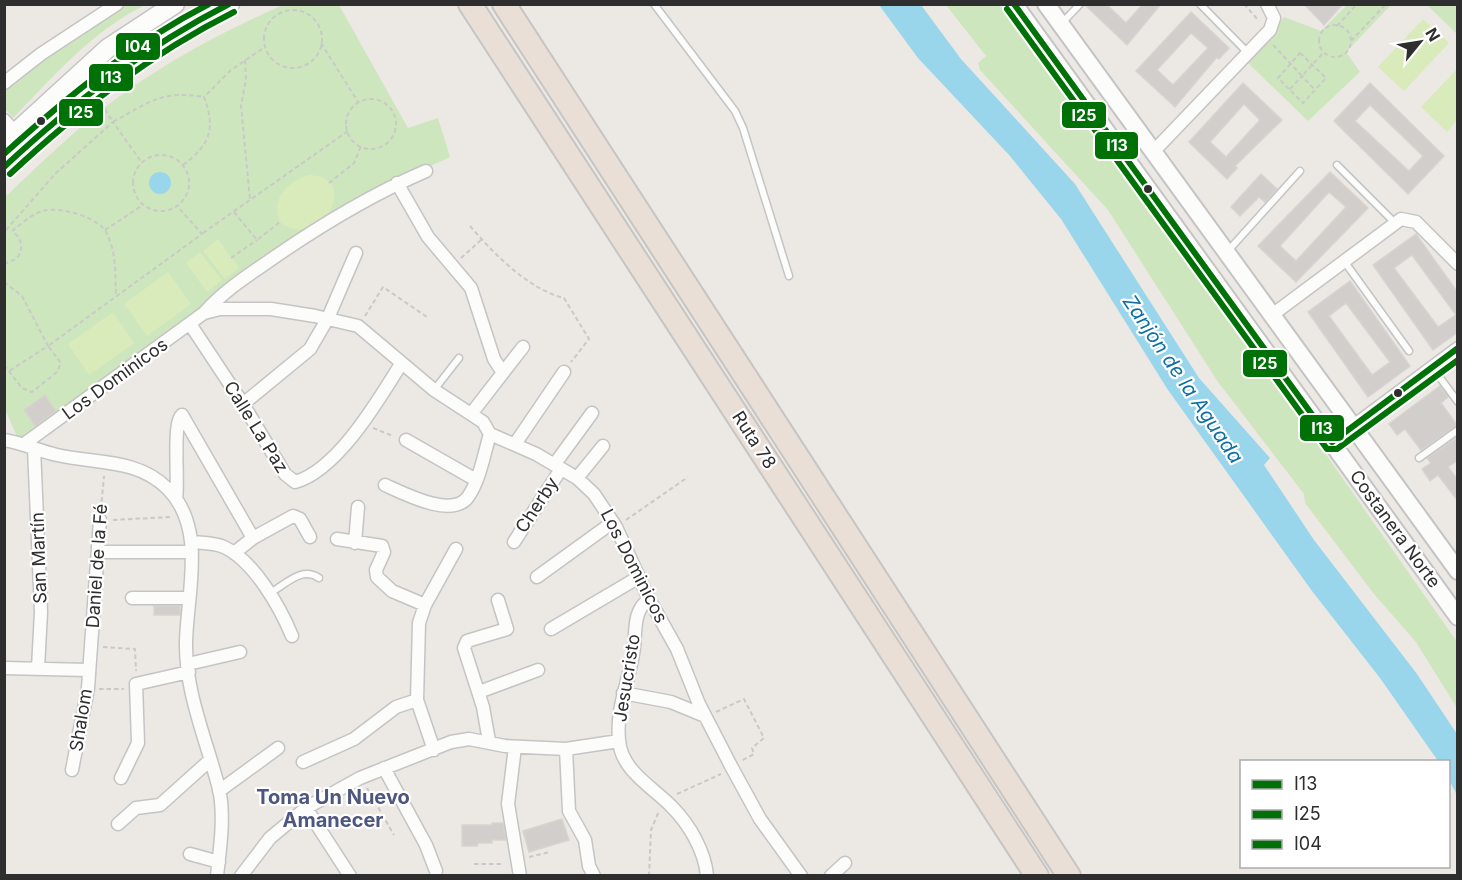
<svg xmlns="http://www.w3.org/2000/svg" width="1462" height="880" font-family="Inter,sans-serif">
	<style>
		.green { fill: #cee6be }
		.pitch { fill: #d9eabb }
		.water { fill: #99d6ec }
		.building { fill: #d1cecb; stroke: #d7d4d0; stroke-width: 1.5; fill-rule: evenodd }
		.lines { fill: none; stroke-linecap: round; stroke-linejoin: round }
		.service-casing { stroke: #c5c4c5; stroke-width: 9 }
		.minor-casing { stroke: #c5c4c5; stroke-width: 15 }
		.tertiary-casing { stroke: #c5c4c5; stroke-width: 20 }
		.secondary-casing { stroke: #c5c4c5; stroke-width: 21 }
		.motorway-casing { stroke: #c6c5c4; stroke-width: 26 }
		.path { stroke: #c9c9c8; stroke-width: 2; stroke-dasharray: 4.5 3; stroke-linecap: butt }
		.service { stroke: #fcfcfb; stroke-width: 6 }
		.minor { stroke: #fcfcfb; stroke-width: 12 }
		.tertiary { stroke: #fcfcfb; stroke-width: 16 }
		.secondary { stroke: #fcfcfb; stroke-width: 18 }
		.motorway { stroke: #eadfd6; stroke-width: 22 }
		.bus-1-casing { stroke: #fff; stroke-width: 10 }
		.bus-2-casing { stroke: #fff; stroke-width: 10 }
		.bus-3-casing { stroke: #fff; stroke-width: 10 }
		.bus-1 { stroke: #007106; stroke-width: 6 }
		.bus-2 { stroke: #007106; stroke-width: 6 }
		.bus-3 { stroke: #007106; stroke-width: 6 }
		.bus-dot { fill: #2e2e2e; stroke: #fff; stroke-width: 2 }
		.labels { text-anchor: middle; stroke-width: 4.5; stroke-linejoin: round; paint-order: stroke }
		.street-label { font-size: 18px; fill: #2e2e2e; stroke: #fff }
		.water-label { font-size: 20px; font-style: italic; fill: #0d6fa3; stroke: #fff }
		.neighbourhood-label { font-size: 20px; font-weight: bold; fill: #4d5680; stroke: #fff }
		.line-badge { stroke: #fff; stroke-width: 2 }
		.badge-label { font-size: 16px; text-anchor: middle; font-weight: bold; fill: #fff }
	</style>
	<rect width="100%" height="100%" fill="#ece8e4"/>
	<path class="green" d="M125,5H145C91,32 55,75 13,118L5,109L4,91C39,57 82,28 125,5Z
		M283,5H339L408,128L438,118L450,157L364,197L18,439L5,409L4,198C33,171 62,142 93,117C150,70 215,35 283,5Z
		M946,5H999L1297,413L1457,642V708L1416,642L1374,594L1305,503L1304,494L1218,382L1108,210L980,70L978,63L986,56Z
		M1347,5H1391L1346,52L1360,72L1308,121L1248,63L1284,17L1321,31Z
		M1427,5H1457V34Z"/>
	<path class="pitch" d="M1423,19L1449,43L1404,91L1378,67Z
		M1457,69V120L1447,132L1421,107Z
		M309,175C363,176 320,254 280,222C271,199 286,182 309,175Z
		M218,239L239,268L225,279L203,251Z
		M200,252L222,280L207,292L186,263Z
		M168,272L191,304L147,336L124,304Z
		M113,312L134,343L89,375L68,344Z"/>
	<path class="water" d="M879,5H921L961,59L1075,184L1199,378L1270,458L1264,465L1314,540L1417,674L1457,734V795L1449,780L1448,762L1438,761L1380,678L1312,591L1168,390L1061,219L1010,156L918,58Z
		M149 183a11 11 0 1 1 22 0a11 11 0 1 1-22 0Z"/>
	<path class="building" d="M1106,4L1126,23L1143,4H1161L1127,45L1085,5Z
		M1304,4H1343L1324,25Z
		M1191,12L1229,48L1219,59L1217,57L1175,107L1136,71ZM1191,33L1208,48L1173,85L1157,70Z
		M1243,83L1282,120L1235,166L1237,168L1227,179L1189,142ZM1244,104L1260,120L1226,157L1210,142Z
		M1370,83L1444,156L1408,194L1334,121ZM1370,105L1423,156L1409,171L1355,121Z
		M1330,172L1368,208L1296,282L1258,246ZM1329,192L1346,207L1296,261L1280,246Z
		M1261,174L1277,189L1265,202L1259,197L1240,216L1231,207Z
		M1416,234L1458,293V332L1433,350L1373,265ZM1412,255L1456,315L1438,327L1394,268Z
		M1350,281L1410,366L1368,397L1308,312ZM1346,303L1390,362L1372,375L1329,316Z
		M1440,386L1448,397L1441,403L1457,425L1421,450L1405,429L1397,435L1389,424Z
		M45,395L56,411L35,426L24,410Z
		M1458,437V460L1448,467L1458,480V501L1438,475L1430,481L1422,469L1431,463L1427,458Z
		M154,606H180V615H154Z
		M562,819L569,840L529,852L523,831Z
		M492,823H503L506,840H492V843H478L477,846H462V825H492Z"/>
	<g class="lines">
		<g class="service-casing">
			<path id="service" d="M654,4L735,111L743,128L789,276
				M1200,4L1248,53
				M1063,22L1080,4
				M1337,165L1394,222
				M1227,252L1300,171
				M1344,261L1409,351
				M1432,367L1458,402
				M434,390L459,358
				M1419,458L1458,430
				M270,593C286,584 302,566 319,578"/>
		</g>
		<g class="minor-casing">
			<path id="minor" d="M4,83L41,54L117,4
				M4,120L16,133
				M1153,152L1270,30L1274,18L1267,4
				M397,183L428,237L471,288L494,359L503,373
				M205,312C223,292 244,278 266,263C316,228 370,195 426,171
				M1272,315L1401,219L1416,222L1458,264
				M190,324L243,404L285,474L295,482C338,470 379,399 401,364
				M243,404L310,349L328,318L356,253
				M471,414L523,347
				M4,440C23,443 39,451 57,455C96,464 137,458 168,489C207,529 187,593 186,642C185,693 207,741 219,789C225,816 220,848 217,876
				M406,440L476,480
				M1332,442L1458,348
				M24,444L204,313L220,309H271L315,316L358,326L434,390L483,422L490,434L536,454L577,478L594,494L616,527L649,599L677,649L699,704L731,766L760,819L801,876
				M515,444L564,372
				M34,448L41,612L38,668
				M554,465L592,413
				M577,478L603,446
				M385,485C403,493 452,519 468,497C480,480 484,454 490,434
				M176,499C179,483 172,422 182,415L253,538
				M337,539L382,546L384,552L376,570L377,577L392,591L425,605
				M192,542C202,543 215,543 224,547C254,561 280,607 292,636
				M514,542L561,469
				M355,543L358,507
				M99,552H192
				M234,553L253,538L293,516L300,519L310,537
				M537,577L613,522
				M132,598H189
				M649,599C631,612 637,635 633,654C628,684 616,709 619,740C621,771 653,787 672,807C689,824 705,851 707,876
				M551,629L639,577
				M188,664L240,652
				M4,668L88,670
				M479,692L538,670
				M623,693L671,702L705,716
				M489,741L483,707L464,648L467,641L507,629L498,600
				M515,747L508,804L520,876
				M566,749L569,811L585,840L589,866L594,876
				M434,750L417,700L419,623L425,605L456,549
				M303,762L354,739L396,707L417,700
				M384,768L426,845L436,871
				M72,770L88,688L100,520
				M121,778L138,743L136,684L189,672
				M219,791L278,748
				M306,808L350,876
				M118,824L136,808L160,805L209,761
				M190,854L219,862
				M241,876L270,838L306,808L360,778L451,742L469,739L505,746L566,749L619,741
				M831,876L845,863"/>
		</g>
		<g class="tertiary-casing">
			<path id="tertiary" d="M1014,4L1458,617
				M1046,4L1458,571"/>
		</g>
		<g class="secondary-casing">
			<path id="secondary" d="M4,143L108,48L175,4
				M4,167C73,102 144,44 230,4"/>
		</g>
		<g class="motorway-casing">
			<path id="motorway" d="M470,4L1037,876
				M504,4L1069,876"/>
		</g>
		<path class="path" d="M1244,4L1259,21
			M264 39a29 29 0 1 1 58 0a29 29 0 1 1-58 0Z
			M1319 41a16 16 0 1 1 32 0a16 16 0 1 1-32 0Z
			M1337,26L1357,4
			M1351,41L1386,4
			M321,43L358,102
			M1273,45L1302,76L1324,52
			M1300,53L1326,78L1303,103L1278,78Z
			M245,60L246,80L241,105L250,200
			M1290,89L1302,76L1315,90
			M346 124a25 25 0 1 1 50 0a25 25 0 1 1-50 0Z
			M101,103L113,122C150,102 161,90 204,97
			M133 183a28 28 0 1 1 56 0a28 28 0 1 1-56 0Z
			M183,165C210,145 216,129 204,97L231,70L265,47
			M329,183L354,163L361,146
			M234,212L257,240L280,222
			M470,226C494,254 528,289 564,298L589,339L571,362
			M6,230L55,174L113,122L142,163
			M105,230L143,205
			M12,231C21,224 32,214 43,211C59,206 98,217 106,232C117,253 115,275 116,297
			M203,233L348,131
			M231,258L257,240
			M461,258L481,240
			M4,264L16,259C24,250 23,239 13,232
			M4,282L22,296L48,346L9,371
			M365,316L383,287L427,317
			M4,365L22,388L32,392L57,372L61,363L48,346L202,234L178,207
			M373,428L393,436
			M101,509L104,476
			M113,520L170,517
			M626,520L688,477
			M103,647L135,649L136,671
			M99,689H124
			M716,712L744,699L764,738L752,748L754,754L741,761
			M367,788L394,835
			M677,794L721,774
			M529,857L550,852
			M474,864H504
			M649,876L651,830L659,811"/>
		<use href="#service" class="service"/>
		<use href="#minor" class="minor"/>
		<use href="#tertiary" class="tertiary"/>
		<use href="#secondary" class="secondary"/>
		<use href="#motorway" class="motorway"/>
		<g class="bus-1-casing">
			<path id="bus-1" d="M1014,4L1332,442L1458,348
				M4,167C73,103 145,47 229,4"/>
		</g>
		<g class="bus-2-casing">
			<path id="bus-2" d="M1007,9L1327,449H1337L1458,360
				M10,174C79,110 150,54 234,12"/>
		</g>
		<g class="bus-3-casing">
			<path id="bus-3" d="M4,154C67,97 133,43 209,4"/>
		</g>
		<use href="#bus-1" class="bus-1"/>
		<use href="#bus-2" class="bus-2"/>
		<use href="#bus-3" class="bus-3"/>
	</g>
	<g class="bus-dot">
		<circle cx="41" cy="121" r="5"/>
		<circle cx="1148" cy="189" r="5"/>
		<circle cx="1398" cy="393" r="5"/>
	</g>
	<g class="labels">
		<g class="street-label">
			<text transform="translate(115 379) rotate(-36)" y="6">Los Dominicos</text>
			<text transform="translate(256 427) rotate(58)" y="6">Calle La Paz</text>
			<text transform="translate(754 440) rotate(57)" y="6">Ruta 78</text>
			<text transform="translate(537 505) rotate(-57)" y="6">Cherby</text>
			<text transform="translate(1395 529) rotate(54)" y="6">Costanera Norte</text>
			<text transform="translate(39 558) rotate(-92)" y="6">San Martín</text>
			<text transform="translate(97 566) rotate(-86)" y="6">Daniel de la Fé</text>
			<text transform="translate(634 566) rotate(63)" y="6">Los Dominicos</text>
			<text transform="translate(627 678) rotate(-81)" y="6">Jesucristo</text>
			<text transform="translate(81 720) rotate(-81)" y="6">Shalom</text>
		</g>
		<g class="water-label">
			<text transform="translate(1183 379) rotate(56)" y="7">Zanjón de la Aguada</text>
		</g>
		<g class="neighbourhood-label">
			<text x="333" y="804">Toma Un Nuevo<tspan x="333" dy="23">Amanecer</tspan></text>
		</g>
	</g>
	<g class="line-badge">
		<rect x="115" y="32" width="46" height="29" rx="6" fill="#007106"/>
		<rect x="88" y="63" width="46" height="29" rx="6" fill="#007106"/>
		<rect x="58" y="98" width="46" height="29" rx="6" fill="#007106"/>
		<rect x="1061" y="101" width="46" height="28" rx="6" fill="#007106"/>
		<rect x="1094" y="131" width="45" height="29" rx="6" fill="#007106"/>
		<rect x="1242" y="349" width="46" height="29" rx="6" fill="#007106"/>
		<rect x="1299" y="414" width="46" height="28" rx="6" fill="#007106"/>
	</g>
	<g class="badge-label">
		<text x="138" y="52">I04</text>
		<text x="111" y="83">I13</text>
		<text x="81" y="118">I25</text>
		<text x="1084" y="121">I25</text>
		<text x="1117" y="151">I13</text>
		<text x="1265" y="369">I25</text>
		<text x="1322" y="434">I13</text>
	</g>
	<rect width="1462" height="880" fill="none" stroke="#2e2e2e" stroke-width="12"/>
	<rect x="1240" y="760" width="210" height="108" fill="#ffffff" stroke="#ababab" stroke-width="1.5"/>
	<rect x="1252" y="780" width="30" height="9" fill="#007106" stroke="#ababab" stroke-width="1.5"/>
	<text x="1294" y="790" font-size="18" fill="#2e2e2e">I13</text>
	<rect x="1252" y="810" width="30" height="9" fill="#007106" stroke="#ababab" stroke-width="1.5"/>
	<text x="1294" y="820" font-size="18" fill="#2e2e2e">I25</text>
	<rect x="1252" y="840" width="30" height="9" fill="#007106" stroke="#ababab" stroke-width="1.5"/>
	<text x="1294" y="850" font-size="18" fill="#2e2e2e">I04</text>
	<g transform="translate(1420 42) rotate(60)" stroke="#ffffff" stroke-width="4.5" paint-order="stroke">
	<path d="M0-4.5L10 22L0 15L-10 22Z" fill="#2e2e2e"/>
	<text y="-9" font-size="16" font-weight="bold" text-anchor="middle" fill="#2e2e2e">N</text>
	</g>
</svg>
